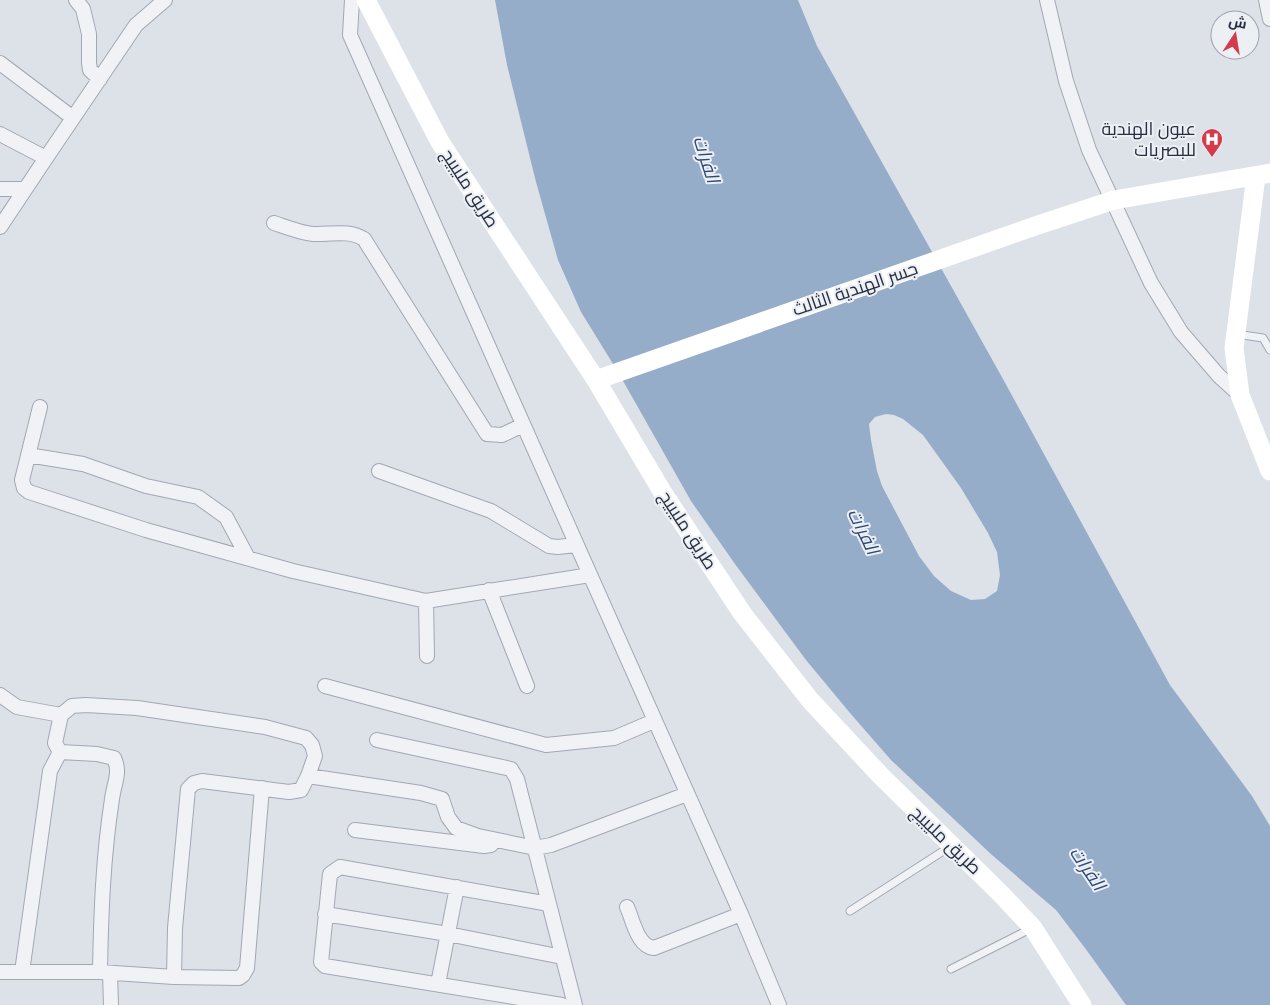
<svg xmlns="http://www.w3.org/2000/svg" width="1270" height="1005" font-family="'IBM Plex Sans',Cairo,sans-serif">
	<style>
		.water { fill: #96adca; fill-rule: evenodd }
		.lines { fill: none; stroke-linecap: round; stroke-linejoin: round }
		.lane-casing { stroke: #a2a8b2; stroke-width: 9 }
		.street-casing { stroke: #a2a8b2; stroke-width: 16 }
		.lane { stroke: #f0f2f6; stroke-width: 7 }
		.street { stroke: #f0f2f6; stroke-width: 14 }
		.secondary { stroke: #fff; stroke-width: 19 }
		.labels { text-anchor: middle; stroke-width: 4; stroke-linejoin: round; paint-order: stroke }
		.poi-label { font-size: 18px; fill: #262e3f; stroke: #ecf0f5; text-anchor: end }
		.street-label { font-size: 18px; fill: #262e3f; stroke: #ecf0f5 }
		.water-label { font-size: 19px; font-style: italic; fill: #2e4a74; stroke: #ecf0f5 }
	</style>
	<rect width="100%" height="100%" fill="#dde1e8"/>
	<path class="water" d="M495,0H798L817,46L1003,379L1170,685L1252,796L1270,826V1005H1126L1085,948L1056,910L992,855L891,760L850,713L806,660L735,564L691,501L618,372L581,312L558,260L536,182L507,65ZM886,414L894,415L903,419L923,435L961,488L988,533L997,552L1000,575L997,591L985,599L971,600L951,591L934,576L919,556L882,486L877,471L871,440L869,424L875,417Z"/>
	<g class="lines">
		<g class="lane-casing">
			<path id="lane" d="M1236,334L1263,338L1270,350
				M850,911L951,846
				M951,969L1032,928"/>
		</g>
		<g class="street-casing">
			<path id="street" d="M76,0L83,9L89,34V63L90,70L100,79
				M352,0L350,35L741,914L779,1005
				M1047,0L1066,81L1089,150L1151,283L1181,332L1219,376L1240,395
				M1266,0L1270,19
				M0,63L73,118
				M0,134L46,158L136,25L165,0
				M0,189H25
				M274,223C286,227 301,233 313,234C331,235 348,229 364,239L487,434L502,435L523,425
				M0,227L46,158
				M40,407L22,480L24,488L29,492L146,530L293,571L426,601L590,575
				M28,455L83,464L146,486L198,497L226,517L248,558
				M379,471L491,511L549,546L558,547L576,545
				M489,590L527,686
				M426,601L427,656
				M325,686L546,745L614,738L654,721
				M0,695L17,707L61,715
				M377,740L511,769L517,779L575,1005
				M262,788L247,968L243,975L239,978L174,977L175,928L188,789L194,783L202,781L289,792L301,790L308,776L421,793L442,799L448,817L456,828L478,836L535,848L551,845L687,794
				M355,830L484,846L491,845
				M549,904L340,867L330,874L321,962L325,966L562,1005
				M627,907C633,920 637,946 654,948L741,914
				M325,914L448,934L562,957
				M0,972H100L174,977
				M22,972L50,771L60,752
				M100,972C101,914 103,857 112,799C114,783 121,773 114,758L97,754L60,752L55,743L61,715L72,706L86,705L137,708L265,727L306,738L312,745L315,756L308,776
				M110,973L111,1005
				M438,984L457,887"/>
		</g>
		<use href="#lane" class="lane"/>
		<use href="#street" class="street"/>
		<path class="secondary" d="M366,0L440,142L596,380L663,493L742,613L810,700L881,776L1001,894L1033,928L1082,1005
			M1256,176L1234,348L1240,395L1270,471
			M596,380L1038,225L1114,200L1270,173"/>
	</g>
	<defs>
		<g id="hospital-pin" transform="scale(1.125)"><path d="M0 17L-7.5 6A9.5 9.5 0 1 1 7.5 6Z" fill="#d43b4b" stroke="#ecf0f5"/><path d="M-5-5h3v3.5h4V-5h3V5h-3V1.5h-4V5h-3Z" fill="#fff"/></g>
	</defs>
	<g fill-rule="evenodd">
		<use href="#hospital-pin" x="1212" y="139"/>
	</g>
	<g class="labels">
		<g class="poi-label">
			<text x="1196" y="135">عيون الهندية<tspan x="1196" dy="21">للبصريات</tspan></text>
		</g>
		<g class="street-label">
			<text transform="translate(470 188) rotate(57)" y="6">طريق مليبيج</text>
			<text transform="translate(855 289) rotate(-19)" y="6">جسر الهندية الثالث</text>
			<text transform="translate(688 530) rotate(57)" y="6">طريق مليبيج</text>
			<text transform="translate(946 840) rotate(44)" y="6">طريق مليبيج</text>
		</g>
		<g class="water-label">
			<text transform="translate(707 159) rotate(72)" y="7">الفرات</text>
			<text transform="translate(864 531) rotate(64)" y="7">الفرات</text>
			<text transform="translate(1088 868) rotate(56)" y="7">الفرات</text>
		</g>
	</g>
	<g transform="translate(1235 35) rotate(12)"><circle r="24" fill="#ecf0f5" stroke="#9da2ac"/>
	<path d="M0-4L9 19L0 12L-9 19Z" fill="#d43b4b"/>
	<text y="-8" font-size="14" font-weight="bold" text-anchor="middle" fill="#262e3f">ش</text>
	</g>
</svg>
